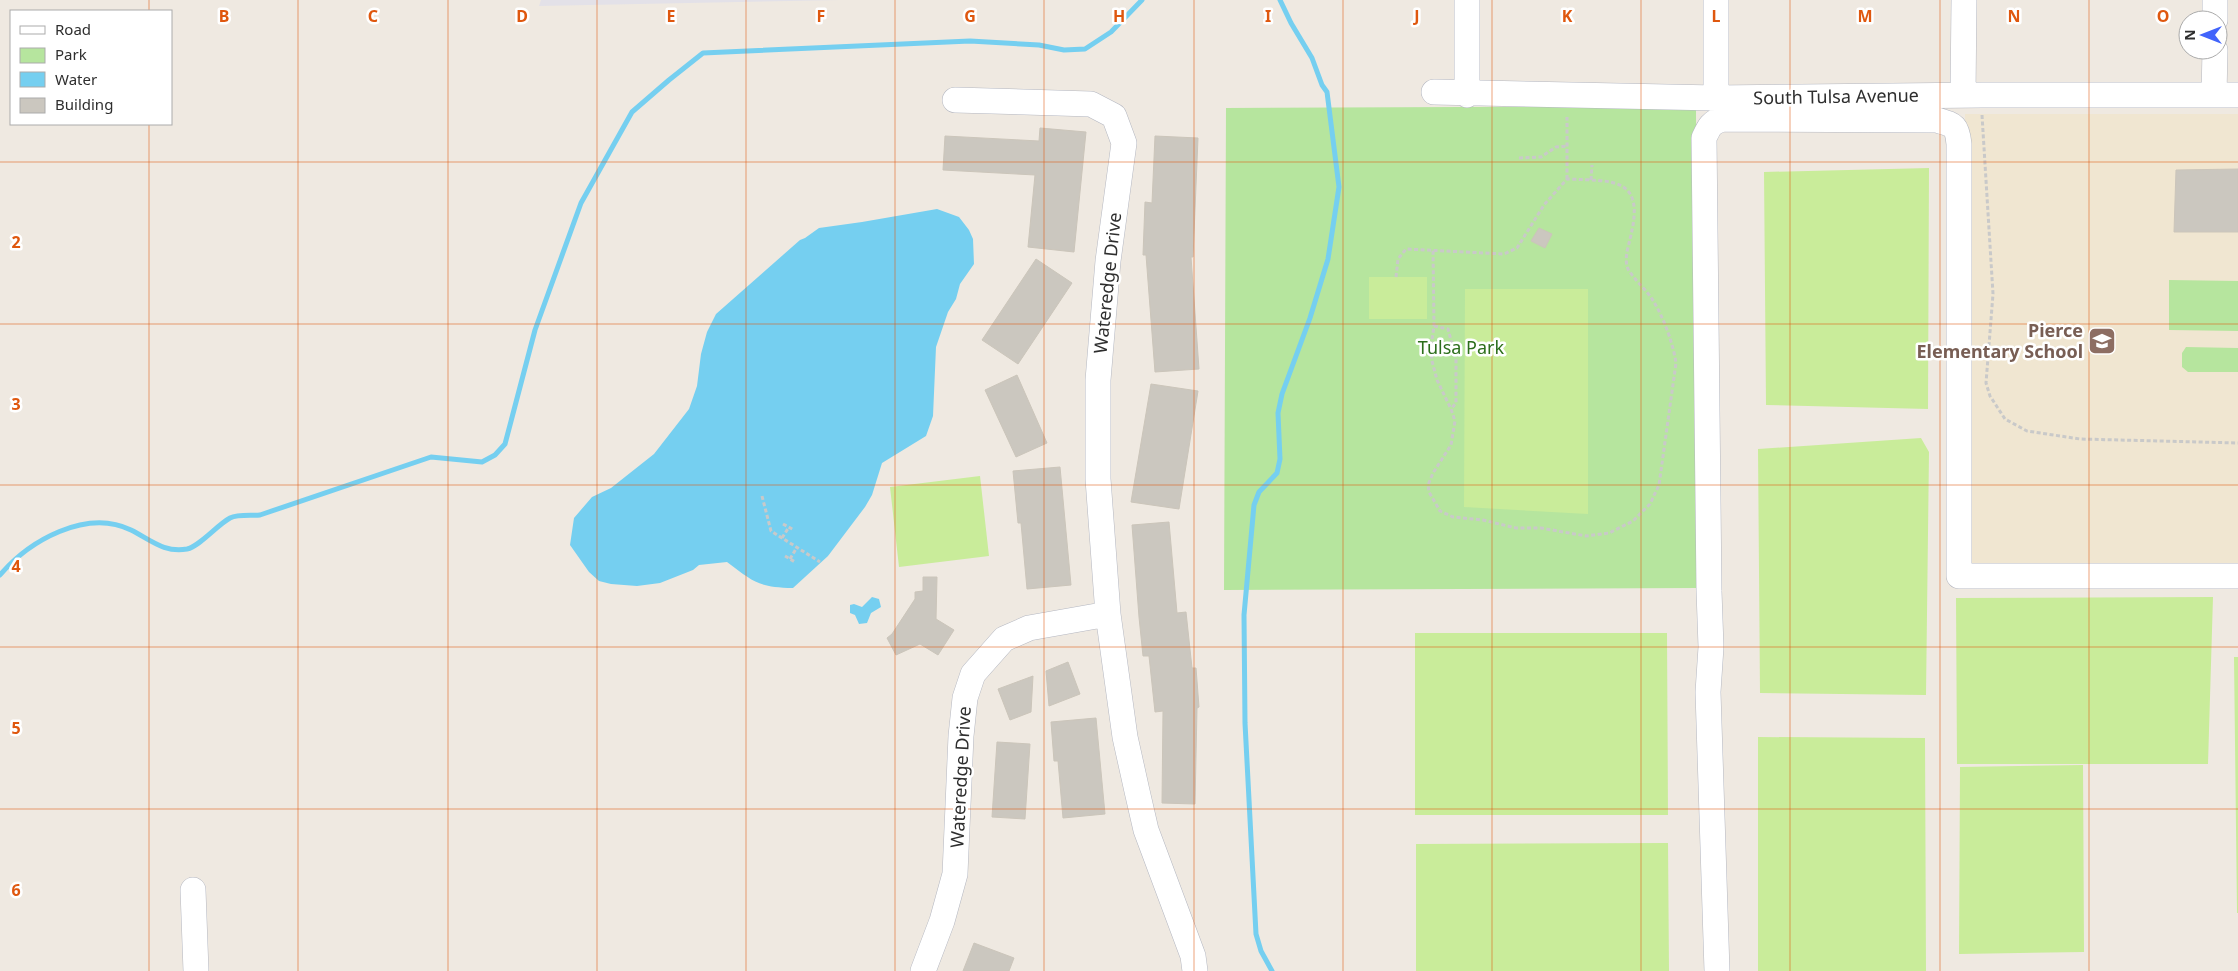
<svg xmlns="http://www.w3.org/2000/svg" width="2238" height="971" font-family="'Noto Sans',sans-serif">
	<style>
		.industrial { fill: #e3e1e8 }
		.education { fill: #f0e6d1 }
		.green { fill: #b6e59e }
		.pitch { fill: #c9ec9a }
		.water { fill: #75cff0 }
		.lines { fill: none; stroke-linecap: round; stroke-linejoin: round }
		.stream { stroke: #75cff0; stroke-width: 5 }
		.building { fill: #cbc7bf; stroke: #cbc5ba }
		.minor-casing { stroke: #b4b7c1; stroke-width: 26 }
		.path { stroke: #c9c9c9; stroke-width: 3; stroke-dasharray: 4 2.5; stroke-linecap: butt }
		.minor { stroke: #fff; stroke-width: 25 }
		.grid { fill: none; stroke: #df570e; stroke-width: 1; stroke-opacity: 0.55 }
		.labels { text-anchor: middle; stroke-width: 5; stroke-linejoin: round; paint-order: stroke }
		.street-label { font-size: 18px; fill: #2e2e2e; stroke: #fff }
		.education-label { font-size: 18px; font-weight: bold; fill: #785e54; stroke: #fff; text-anchor: end }
		.park-label { font-size: 18px; fill: #2c6e1b; stroke: #fff }
		.grid-label { font-size: 16px; text-anchor: middle; font-weight: bold; fill: #df570e; stroke: #fff; stroke-width: 5; stroke-linejoin: round; paint-order: stroke }
	</style>
	<rect width="100%" height="100%" fill="#efe9e1"/>
	<path class="industrial" d="M541,0H840L539,6Z"/>
	<path class="education" d="M1965,114H2238V568H1965Z"/>
	<path class="green" d="M1696,106L1697,588L1224,590L1226,108Z
		M2169,280L2238,281V331L2169,330Z
		M2186,347L2238,348V372H2188L2182,367V353Z"/>
	<path class="pitch" d="M1929,168L1928,409L1766,405L1764,172Z
		M1369,277H1427V319H1369Z
		M1465,289H1588V514L1464,507Z
		M1921,438L1929,452L1926,695L1760,693L1758,449Z
		M980,476L989,556L899,567L890,487Z
		M2213,597L2208,764H1957L1956,598Z
		M1415,633H1667L1668,815H1415Z
		M2234,657H2238V913H2237Z
		M1758,737L1925,738L1926,971H1758Z
		M2083,765L2084,952L1959,954L1960,767Z
		M1668,843L1669,971H1416V844Z"/>
	<path class="water" d="M937,209L959,217L969,230L973,239L974,264L960,284L956,299L948,312L936,347L933,416L926,436L882,463L872,495L865,507L828,556L793,588C757,587 754,582 727,562L699,565L693,570L660,583L637,586L611,584L599,581L589,572L570,545L574,518L592,497L611,488L654,454L689,409L697,386L701,354L707,332L716,314L800,240L805,238L819,228L862,222Z
		M872,597L879,599L881,607L871,613L867,623L859,624L855,615L850,613V605L854,604L862,607Z"/>
	<g class="lines">
		<path class="stream" d="M0,575C29,541 86,508 131,530C151,540 164,553 187,549C200,546 217,525 230,518C238,514 252,516 260,515L431,457L482,462L495,455L505,444L535,330L581,203L632,112L669,80L703,53L970,41L1039,45L1064,50L1085,49L1111,32L1142,0
			M1272,971L1261,951L1256,934L1245,723L1244,615L1254,505L1259,492L1277,473L1280,459L1278,413L1282,394L1310,318L1328,259L1339,187L1327,92L1322,85L1312,58L1291,23L1280,0"/>
	</g>
	<path class="building" d="M1040,128L1086,132L1074,252L1028,247L1035,175L943,170L945,136L1039,141Z
		M1155,136L1198,138L1193,257H1191L1199,369L1155,372L1146,255H1143L1145,202L1152,203Z
		M2238,169V232H2174L2176,170Z
		M1539,228L1552,234L1545,248L1531,241Z
		M1036,259L1072,283L1018,364L982,340Z
		M1017,375L1047,443L1016,457L985,390Z
		M1151,384L1198,391L1179,509L1131,502Z
		M1060,467L1071,585L1027,589L1021,523H1018L1013,471Z
		M1169,522L1177,613L1186,612L1192,668H1196L1199,707L1197,708L1195,804L1162,803L1163,711L1155,712L1149,656H1143L1139,617L1132,525Z
		M923,577H937L936,619L954,630L938,655L920,644L896,655L887,638L892,634L915,599V592L923,591Z
		M1068,662L1080,694L1049,706L1046,671Z
		M1033,676L1031,712L1010,720L998,689Z
		M1096,718L1105,814L1063,818L1058,761H1054L1051,722Z
		M997,742L1030,744L1025,819L992,817Z
		M974,943L1014,958L1009,971H963Z"/>
	<g class="lines">
		<g class="minor-casing">
			<path id="minor" d="M1467,0V95
				M1716,0V98
				M2215,20V0
				M1434,92L1716,98L1982,95H2238
				M1963,95L1964,0
				M2214,95L2215,50
				M955,100L1091,104L1114,116L1124,143L1108,261L1098,380V479L1108,614L1125,737L1137,791L1146,830L1193,956L1195,971
				M193,890L196,971
				M923,971L942,921L955,874L961,736L965,698L973,674L1004,639L1029,628L1108,614
				M1717,971L1708,692L1711,647L1709,591L1704,138C1709,127 1711,122 1723,119L1937,120C1954,125 1957,125 1959,144V576H2238"/>
		</g>
		<path class="path" d="M1982,115L1993,294L1986,383L1990,396L2005,419L2027,431L2080,439L2238,443
			M1519,158L1541,157L1556,147L1567,146
			M1567,179V117
			M1591,180L1592,165
			M1396,277L1398,259L1406,249L1504,254L1517,248L1544,205L1567,179C1615,181 1646,177 1630,239C1628,248 1624,259 1628,269C1635,281 1647,290 1654,302C1664,319 1673,343 1676,363L1659,485L1650,504L1633,521L1609,533L1586,536L1541,528H1516L1483,520L1453,517L1440,511L1429,492L1428,485L1433,473L1451,445L1455,421L1451,409L1437,380L1432,361L1431,346L1434,326L1433,250
			M1434,326L1448,329L1456,359V403L1451,409
			M762,496L771,531L820,562
			M783,524L794,530
			M782,538L789,527
			M785,556L795,562
			M790,559L797,547"/>
		<use href="#minor" class="minor"/>
	</g>
	<path class="grid" d="M149,0V11M298,0V971M448,0V971M597,0V971M746,0V971M895,0V971M1044,0V971M1194,0V971M1343,0V971M1492,0V971M1641,0V971M1790,0V971M1940,0V971M2089,0V971M149,124V971M0,162H2238M0,324H2238M0,485H2238M0,647H2238M0,809H2238"/>
	<defs>
		<g id="school-square" transform="scale(1.4375)"><rect x="-9" y="-9" width="18" height="18" rx="4" fill="#8d6e63" stroke="#fff"/><path d="M0-5L7-2L0 1L-7-2ZM-4 1L0 2.5L4 1V4Q0 6-4 4Z" fill="#fff"/></g>
	</defs>
	<g fill-rule="evenodd">
		<use href="#school-square" x="2102" y="341"/>
	</g>
	<g class="labels">
		<g class="street-label">
			<text transform="translate(1836 97) rotate(-1)" y="6">South Tulsa Avenue</text>
			<text transform="translate(1108 283) rotate(-84)" y="6">Wateredge Drive</text>
			<text transform="translate(961 777) rotate(-87)" y="6">Wateredge Drive</text>
		</g>
		<g class="education-label">
			<text x="2083" y="337">Pierce<tspan x="2083" dy="21">Elementary School</tspan></text>
		</g>
		<g class="park-label">
			<text x="1461" y="354">Tulsa Park</text>
		</g>
	</g>
	<g class="grid-label">
		<text x="224" y="22">B</text>
		<text x="373" y="22">C</text>
		<text x="522" y="22">D</text>
		<text x="671" y="22">E</text>
		<text x="821" y="22">F</text>
		<text x="970" y="22">G</text>
		<text x="1119" y="22">H</text>
		<text x="1268" y="22">I</text>
		<text x="1417" y="22">J</text>
		<text x="1567" y="22">K</text>
		<text x="1716" y="22">L</text>
		<text x="1865" y="22">M</text>
		<text x="2014" y="22">N</text>
		<text x="2163" y="22">O</text>
		<text x="16" y="248">2</text>
		<text x="16" y="410">3</text>
		<text x="16" y="572">4</text>
		<text x="16" y="734">5</text>
		<text x="16" y="896">6</text>
	</g>
	<rect x="10" y="10" width="162" height="115" fill="#ffffff" stroke="#ababab"/>
	<rect x="20" y="26" width="25" height="8" fill="#ffffff" stroke="#ababab"/>
	<text x="55" y="35" font-size="15" fill="#2e2e2e">Road</text>
	<rect x="20" y="48" width="25" height="15" fill="#b6e59e" stroke="#ababab"/>
	<text x="55" y="60" font-size="15" fill="#2e2e2e">Park</text>
	<rect x="20" y="72" width="25" height="15" fill="#75cff0" stroke="#ababab"/>
	<text x="55" y="85" font-size="15" fill="#2e2e2e">Water</text>
	<rect x="20" y="98" width="25" height="15" fill="#cbc7bf" stroke="#ababab"/>
	<text x="55" y="110" font-size="15" fill="#2e2e2e">Building</text>
	<g transform="translate(2203 35) rotate(270)"><circle r="24" fill="#ffffff" stroke="#ababab"/>
	<path d="M0-4L9 19L0 12L-9 19Z" fill="#4264fb"/>
	<text y="-8" font-size="14" font-weight="bold" text-anchor="middle" fill="#2e2e2e">N</text>
	</g>
</svg>
